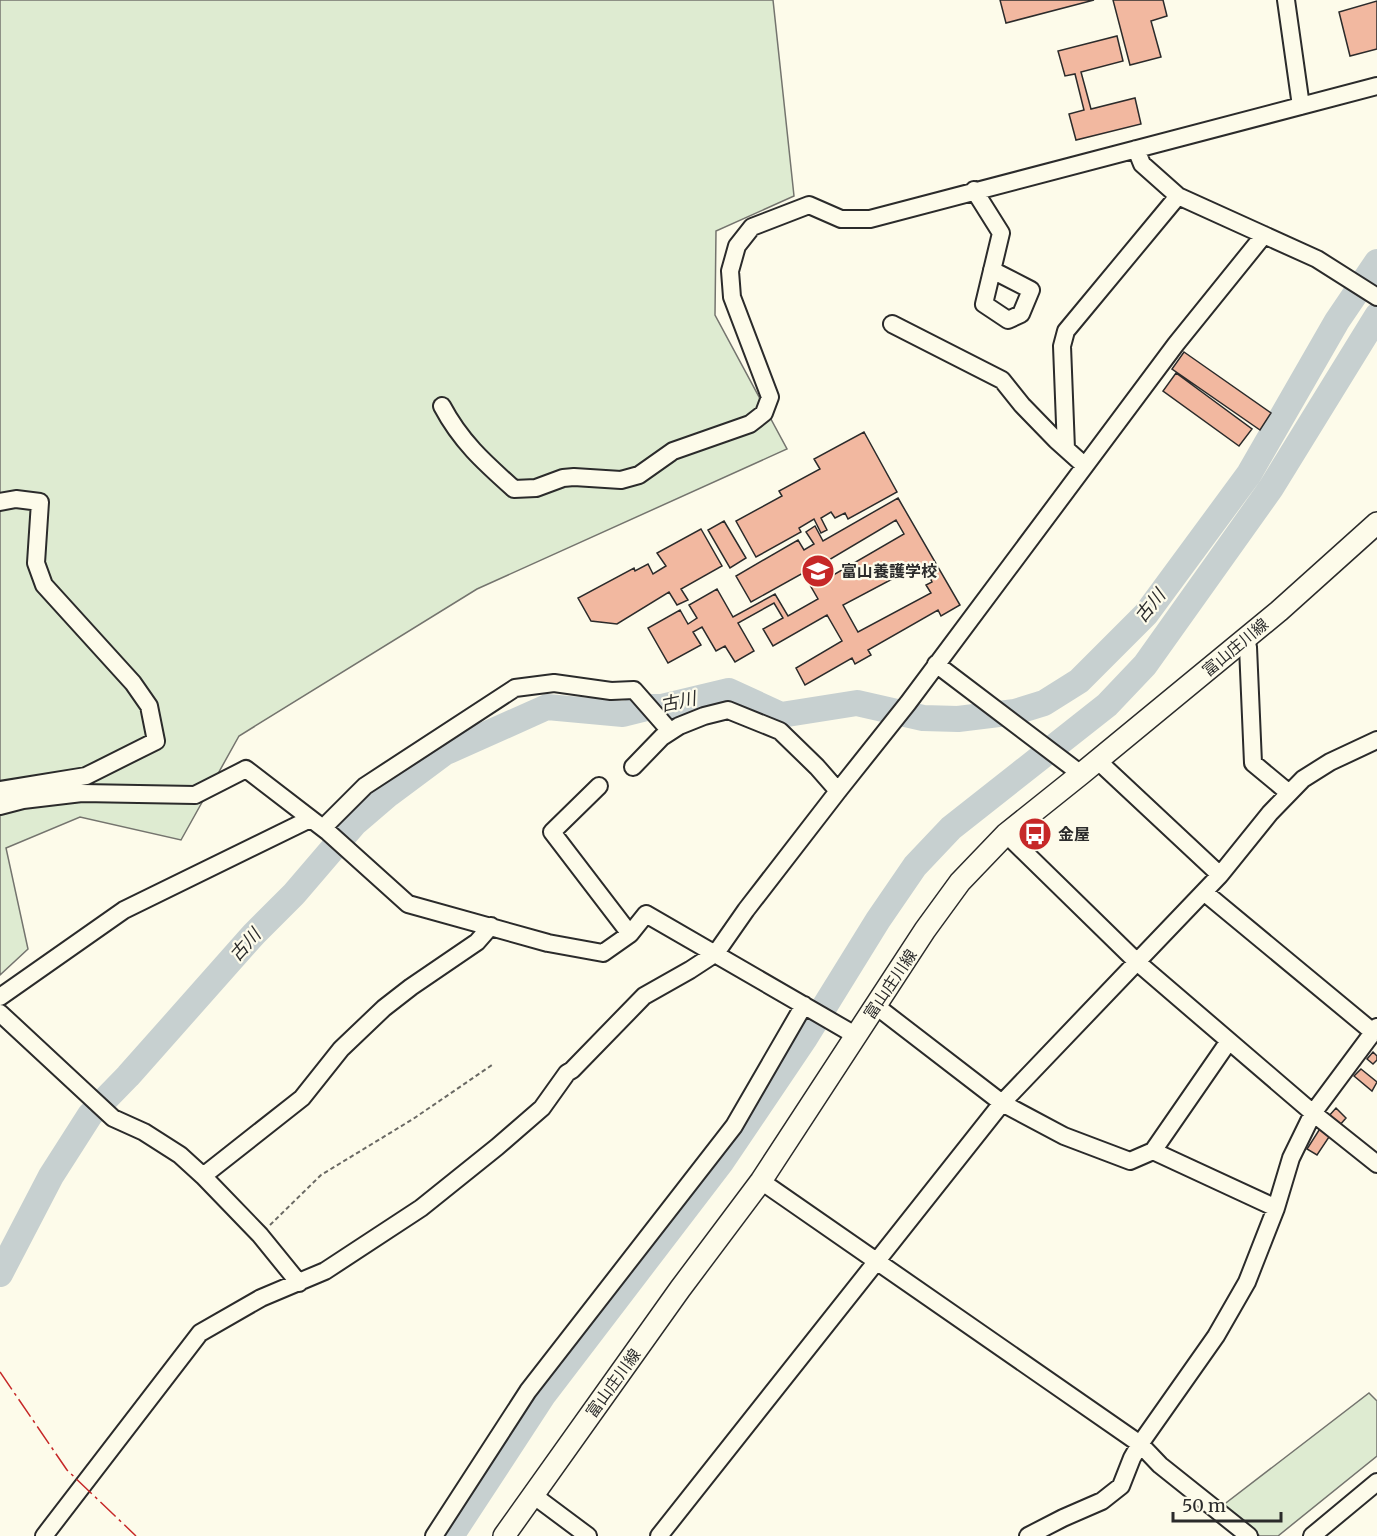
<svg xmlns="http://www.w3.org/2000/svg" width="1377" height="1536" font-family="Merriweather,'Noto Sans JP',serif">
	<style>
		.green { fill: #deebd1; stroke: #74746e; stroke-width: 1.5 }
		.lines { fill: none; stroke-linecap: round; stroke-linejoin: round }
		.river { stroke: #c7d0d0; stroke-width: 26 }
		.building { fill: #f2b8a0; stroke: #2b2b2b; stroke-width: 1.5; fill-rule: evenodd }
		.minor-casing { stroke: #2b2b2b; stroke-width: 20 }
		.major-casing { stroke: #2b2b2b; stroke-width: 24 }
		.path { stroke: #6a6964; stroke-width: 2; stroke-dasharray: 4.5 3; stroke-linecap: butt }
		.minor { stroke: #fdfbea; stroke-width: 16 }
		.major { stroke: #fdfbea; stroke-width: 21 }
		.power { stroke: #c62828; stroke-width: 1.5; stroke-dasharray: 21 4.5 3 4.5; stroke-linecap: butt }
		.labels { text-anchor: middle; stroke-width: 4.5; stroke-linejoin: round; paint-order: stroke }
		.poi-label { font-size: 16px; font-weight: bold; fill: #2b2b2b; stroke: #fdfbea; text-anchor: start }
		.street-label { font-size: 16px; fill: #2b2b2b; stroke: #fdfbea }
		.water-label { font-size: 18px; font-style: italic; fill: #2b2b2b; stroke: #fdfbea }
	</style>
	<rect width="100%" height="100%" fill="#fdfbea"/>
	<path class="green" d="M0,0H773L794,196L716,231L715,315L787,449L477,589L239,736L181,840L80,817L6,848L28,949L0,975Z
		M1369,1393L1377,1401V1456L1278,1536H1260L1222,1506Z"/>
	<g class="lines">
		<path class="river" d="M0,1274L51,1176L90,1115L128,1076L254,934L294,894L354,824L389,794L444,753L547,707L623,714L651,707H662L729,691L781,715L857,703L923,718L958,719L1015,712L1044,703L1079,681L1146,614L1249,474L1337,321L1377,262
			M451,1536L544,1394L722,1161L805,1038L878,920L915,866L951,828L1107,705L1145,665L1271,488L1377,316"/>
	</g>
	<path class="building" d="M1000,0H1094L1006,23Z
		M1113,0H1163L1167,16L1151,21L1161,57L1130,65Z
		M1377,1V49L1350,56L1339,12Z
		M1117,36L1123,61L1081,72L1091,109L1135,98L1141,124L1076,140L1069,114L1084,110L1075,74L1065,76L1058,51Z
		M1184,352L1271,413L1260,430L1172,369Z
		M1176,373L1252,429L1239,446L1163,391Z
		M864,432L897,492L848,519L845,513L835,518L831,512L821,518L827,530L821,533L814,519L799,528L801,532L756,557L736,521L782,496L779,491L820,469L814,459Z
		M898,498L960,605L941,616L938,610L868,650L871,655L855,664L852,658L805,685L796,668L842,641L827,615L773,646L763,629L783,618L774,603L738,623L754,651L735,662L725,646L716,651L702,627L693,632L701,645L668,663L648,628L680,610L688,624L697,618L689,605L717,589L733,617L775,594L788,616L818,599L803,573L751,602L736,576L798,540L804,550L814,544L806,532L815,526L823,541ZM896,520L904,534L830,577L822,564ZM924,566L932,582L926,585L931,593L858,632L843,605L913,568L915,571Z
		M724,521L746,558L730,568L708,530Z
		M701,529L722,566L681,589L688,600L677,605L669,592L617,624L591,621L578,598L634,568L635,571L648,564L653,574L666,566L657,553Z
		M1373,1052L1377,1056V1060L1373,1064L1367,1059Z
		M1361,1069L1377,1082L1372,1091L1354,1076Z
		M1336,1108L1346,1118L1339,1126L1328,1117Z
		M1321,1127L1331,1134L1317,1155L1307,1149Z"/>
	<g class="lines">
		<g class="minor-casing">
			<path id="minor" d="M1286,0L1301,106
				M1136,149L1142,164L1178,196L1317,259L1377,297
				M974,190L1001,233L984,304L1008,320L1021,314L1031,290L992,270
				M892,324L1002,380L1022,405L1056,440L1085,466
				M442,406C461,442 485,463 514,489L536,488L563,478L574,477L621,480L639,475L673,451L750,424L764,413L770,397L732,297L730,271L737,246L752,227L809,205L841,219H870L1377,86
				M1066,449L1062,346L1066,331L1178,196
				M0,502L16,499L40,502L36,563L44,585L133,683L149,706L156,741L86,776L0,790
				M1243,640L1248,647L1253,763L1289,793
				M936,664L1081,774
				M1098,761L1220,875
				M633,767L662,737L679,726L704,716L728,710L780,731L817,767L838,791
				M599,786L552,832L630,934
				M0,806L23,800L82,793L195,795L246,769L328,832L408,904L548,943L603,953L630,934L646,914L855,1035
				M323,828L365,786L515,688L554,683L611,691L634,690L670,731
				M1006,834L1137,962L1313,1113L1377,1164
				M1204,892L1373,1032
				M0,997L124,910L310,819
				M876,1006L1002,1103L1064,1136L1130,1161L1153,1151L1276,1208
				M0,1013L113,1118L144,1132L180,1155L203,1176L260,1235L299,1283
				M1153,1151L1229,1041
				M203,1176L302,1098L341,1049L384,1008L411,987L477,942L491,926
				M761,1181L1140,1444L1160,1465L1249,1536
				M533,1495L588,1536
				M44,1536L200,1333L261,1298L325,1271L421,1208L497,1147L542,1108L567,1073L572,1070L644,996L690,970L716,953L746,910L838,791L908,703L1176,344L1264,235
				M434,1536L528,1391L734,1126L804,1005
				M659,1536L1002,1103L1220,875L1270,813L1303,779L1330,762L1377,740
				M1028,1536L1063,1518L1102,1501L1121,1486L1132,1458L1140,1444L1216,1336L1247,1282L1276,1208L1291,1158L1313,1113L1377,1027
				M1312,1536L1377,1482"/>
		</g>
		<g class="major-casing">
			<path id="major" d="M504,1536L680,1289L761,1181L925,930L960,882L1006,834L1081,774L1279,611L1377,523"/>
		</g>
		<path class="path" d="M270,1225L321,1175L413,1119L492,1065"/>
		<use href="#minor" class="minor"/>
		<use href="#major" class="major"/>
		<path class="power" d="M0,1372L67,1470L136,1536"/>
	</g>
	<defs>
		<g id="school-disc" transform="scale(1.725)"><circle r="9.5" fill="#c62828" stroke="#fdfbea"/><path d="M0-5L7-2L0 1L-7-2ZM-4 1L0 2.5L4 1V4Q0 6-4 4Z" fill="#fff"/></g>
		<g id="bus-disc" transform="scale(1.725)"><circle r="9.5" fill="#c62828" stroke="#fdfbea"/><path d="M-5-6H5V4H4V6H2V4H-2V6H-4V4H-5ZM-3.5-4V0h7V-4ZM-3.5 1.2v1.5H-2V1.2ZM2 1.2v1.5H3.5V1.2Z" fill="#fff"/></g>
	</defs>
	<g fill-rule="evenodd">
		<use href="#school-disc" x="818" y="571"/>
		<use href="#bus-disc" x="1035" y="834"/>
	</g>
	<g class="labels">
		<g class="poi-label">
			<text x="841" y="577">富山養護学校</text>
			<text x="1058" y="840">金屋</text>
		</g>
		<g class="street-label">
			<text transform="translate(1235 647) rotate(-40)" y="6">富山庄川線</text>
			<text transform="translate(890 984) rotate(-56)" y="6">富山庄川線</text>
			<text transform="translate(613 1383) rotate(-54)" y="6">富山庄川線</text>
		</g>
		<g class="water-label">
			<text transform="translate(1150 606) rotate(-51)" y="6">古川</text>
			<text transform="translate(678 702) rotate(-12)" y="6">古川</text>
			<text transform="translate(245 945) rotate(-48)" y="6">古川</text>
		</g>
	</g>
	<path d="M1173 1512v9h108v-9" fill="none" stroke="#2b2b2b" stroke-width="3"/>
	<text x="1182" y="1512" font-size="18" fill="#2b2b2b" stroke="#fdfbea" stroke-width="4.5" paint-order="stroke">50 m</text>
</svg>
